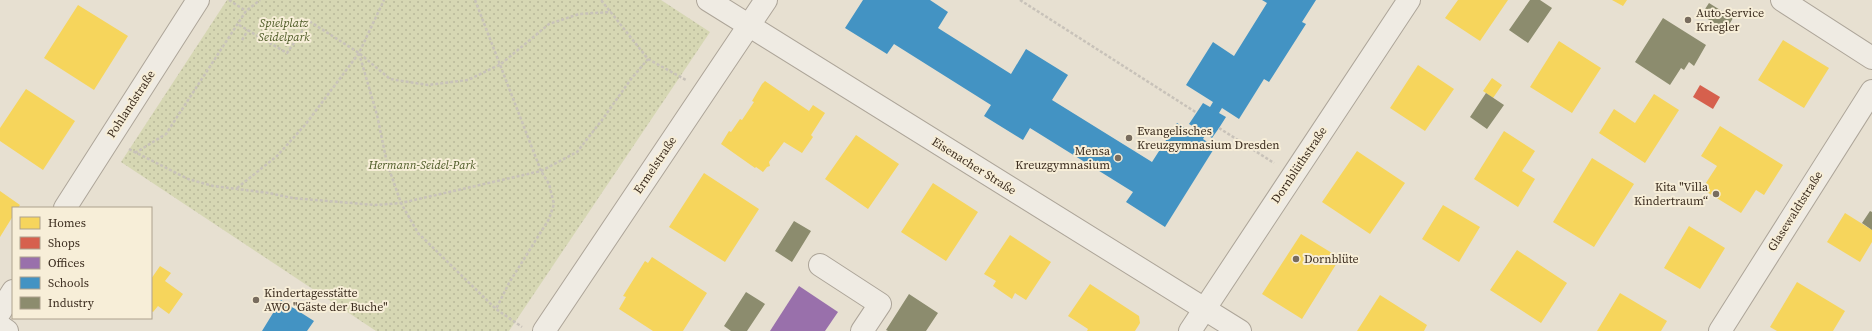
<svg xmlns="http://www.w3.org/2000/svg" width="1872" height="331" font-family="'Source Serif 4',serif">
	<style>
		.park { fill: url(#park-dots) }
		.homes { fill: #f6d55c }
		.shops { fill: #d6604d }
		.offices { fill: #9970ab }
		.schools { fill: #4393c3 }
		.industry { fill: #8c8c6e }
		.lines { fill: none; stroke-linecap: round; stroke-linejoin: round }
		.minor-casing { stroke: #ada599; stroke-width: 24 }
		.path { stroke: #c8c2b9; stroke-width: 2.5; stroke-dasharray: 3 2; stroke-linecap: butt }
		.minor { stroke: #efebe3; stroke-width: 22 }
		.poi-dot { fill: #786c5e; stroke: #f7eed8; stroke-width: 1.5 }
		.labels { text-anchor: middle; stroke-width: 4; stroke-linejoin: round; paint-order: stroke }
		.poi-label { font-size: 12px; fill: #3d2e20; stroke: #f7eed8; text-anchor: start }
		.park-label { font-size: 12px; font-style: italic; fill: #4d5a26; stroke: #f7eed8 }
		.street-label { font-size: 12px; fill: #3d2e20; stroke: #f7eed8 }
	</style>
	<defs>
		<pattern id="park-dots" width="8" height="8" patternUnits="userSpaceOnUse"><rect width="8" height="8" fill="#d6d7b3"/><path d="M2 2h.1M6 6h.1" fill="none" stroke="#b9b99a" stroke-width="1.8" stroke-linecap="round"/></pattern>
	</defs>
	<rect width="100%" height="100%" fill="#e7e0d1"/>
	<path class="park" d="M227,0H661L710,32L509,331H376L121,162Z"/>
	<path class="homes" d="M1458,0H1508L1480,41L1445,18Z
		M1612,0H1627L1623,6Z
		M78,5L128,36L94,90L44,58Z
		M1783,40L1829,68L1804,108L1758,80Z
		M1559,41L1601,68L1572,113L1530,87Z
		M1418,65L1454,89L1425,131L1390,108Z
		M1492,78L1502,85L1493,98L1483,91Z
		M765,81L809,111L813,105L825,113L811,135L813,137L802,153L784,142L769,162L770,166L767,167L763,172L756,167L755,168L721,144L729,131L731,132L740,119L742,120L754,102L752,101L762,84Z
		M26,89L75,121L43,170L0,141V128Z
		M1654,94L1679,110L1645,163L1599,133L1614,109L1635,123Z
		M1720,126L1783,165L1764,195L1756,190L1741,213L1702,189L1717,166L1701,156Z
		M1504,131L1535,151L1522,171L1535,179L1518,207L1474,179Z
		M856,135L899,164L868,209L825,179Z
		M1357,151L1405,183L1370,234L1322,202Z
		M1592,158L1634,184L1594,247L1553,222Z
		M704,173L759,209L725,262L669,227Z
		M933,183L978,212L946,261L901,232Z
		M0,191L20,205L18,208H13V216L0,237Z
		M1443,205L1480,227L1459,262L1422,239Z
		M1845,213L1872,230V242L1860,262L1827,242Z
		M1689,226L1725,248L1700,289L1664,268Z
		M1301,234L1340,258L1302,319L1262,294Z
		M1010,235L1051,262L1026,300L1015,293L1012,299L993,286L996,281L984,274Z
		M1517,250L1567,283L1541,323L1490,290Z
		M652,257L707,293L683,331H653L619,309L626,297L623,296L645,261L648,263Z
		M160,266L171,273L165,281L183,294L169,314L158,306L153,312L151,311V279Z
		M1797,282L1845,311L1833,331H1777L1770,327Z
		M1090,284L1139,316L1140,323L1135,331H1087L1088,329L1068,316Z
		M1620,293L1667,321L1661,331H1597Z
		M1380,295L1427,325L1424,331H1357Z"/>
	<path class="shops" d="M1700,85L1720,97L1713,109L1693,97Z"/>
	<path class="offices" d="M799,286L838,312L825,331H770Z"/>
	<path class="schools" d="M863,0H930L948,12L938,28L1011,74L1026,49L1068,75L1052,100L1152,162L1177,123L1193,133L1196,128L1189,124L1203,103L1210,107L1213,102L1186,85L1213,42L1234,56L1267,3L1262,0H1316L1302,22L1306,24L1269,82L1264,79L1239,119L1222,108L1219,113L1226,117L1219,128L1212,138L1206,134L1203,139L1215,147L1165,227L1126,202L1133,192L1030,128L1023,140L984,116L991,105L894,44L887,54L845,28Z
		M281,300L314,321L307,331H262Z"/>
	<path class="industry" d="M1530,0H1540L1552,8L1528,43L1509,30Z
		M1709,3L1733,18L1726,30L1701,15Z
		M1663,18L1706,45L1694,66L1689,62L1684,70L1681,68L1670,85L1635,62Z
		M1486,93L1504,105L1487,129L1470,117Z
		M1870,211L1872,212V230L1862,223Z
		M794,221L811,231L792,262L775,251Z
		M746,292L765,304L747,331H731L724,326Z
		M909,294L938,313L926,331H888L886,330Z"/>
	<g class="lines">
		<g class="minor-casing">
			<path id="minor" d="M708,0L1240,331
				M1782,0L1872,58
				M65,208L198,0
				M820,265L880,304L862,331
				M0,312L13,291
				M0,326L7,331
				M544,331L766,0
				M1190,331L1409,0
				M1720,331L1872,91"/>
		</g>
		<path class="path" d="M229,0L246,11
			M475,0L541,171L549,184L554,204L549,219L509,283L496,309
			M1020,0L1197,113
			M239,25L287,53L309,21L359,53L390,79L428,85L468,80L501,64L549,24L579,14L611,12
			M242,40L248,30
			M359,53L377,115L387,163L401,203L418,233L496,309L522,327
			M648,59L686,80
			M1219,128L1274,163
			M129,149L188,179L213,186L269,193L292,198L375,205L401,203L541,171L577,152L602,120L631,79L648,59L601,0
			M135,153L166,134L246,11L260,0
			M237,188L277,156L305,125L359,53L384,0"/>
		<use href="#minor" class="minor"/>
	</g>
	<g class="poi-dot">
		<circle cx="1688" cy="20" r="4"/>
		<circle cx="1129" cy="138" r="4"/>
		<circle cx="1118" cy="158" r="4"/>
		<circle cx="1716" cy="194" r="4"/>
		<circle cx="1296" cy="259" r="4"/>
		<circle cx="256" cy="300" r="4"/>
	</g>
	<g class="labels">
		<g class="poi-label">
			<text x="1696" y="17">Auto-Service<tspan x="1696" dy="14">Kriegler</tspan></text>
			<text x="1137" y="135">Evangelisches<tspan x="1137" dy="14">Kreuzgymnasium Dresden</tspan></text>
			<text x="1110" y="155" text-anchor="end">Mensa<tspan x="1110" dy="14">Kreuzgymnasium</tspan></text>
			<text x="1708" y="191" text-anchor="end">Kita "Villa<tspan x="1708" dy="14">Kindertraum“</tspan></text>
			<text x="1304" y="263">Dornblüte</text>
			<text x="264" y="297">Kindertagesstätte<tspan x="264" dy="14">AWO "Gäste der Buche"</tspan></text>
		</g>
		<g class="park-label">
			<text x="284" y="27">Spielplatz<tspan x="284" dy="14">Seidelpark</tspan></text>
			<text x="422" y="169">Hermann-Seidel-Park</text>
		</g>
		<g class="street-label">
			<text transform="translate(131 104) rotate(-57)" y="4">Pohlandstraße</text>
			<text transform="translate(655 165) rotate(-56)" y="4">Ermelstraße</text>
			<text transform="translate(1299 165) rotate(-56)" y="4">Dornblüthstraße</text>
			<text transform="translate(974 166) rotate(32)" y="4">Eisenacher Straße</text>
			<text transform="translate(1795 211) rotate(-58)" y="4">Glasewaldtstraße</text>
		</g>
	</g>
	<rect x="12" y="207" width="140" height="112" fill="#f7eed8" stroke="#ada18e"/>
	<rect x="20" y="217" width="20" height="12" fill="#f6d55c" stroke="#ada18e"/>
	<text x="48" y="227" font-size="12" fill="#3d2e20">Homes</text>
	<rect x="20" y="237" width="20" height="12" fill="#d6604d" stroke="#ada18e"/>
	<text x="48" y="247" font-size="12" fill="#3d2e20">Shops</text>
	<rect x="20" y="257" width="20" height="12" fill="#9970ab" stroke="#ada18e"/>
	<text x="48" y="267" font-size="12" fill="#3d2e20">Offices</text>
	<rect x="20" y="277" width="20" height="12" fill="#4393c3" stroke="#ada18e"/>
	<text x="48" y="287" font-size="12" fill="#3d2e20">Schools</text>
	<rect x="20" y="297" width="20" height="12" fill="#8c8c6e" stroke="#ada18e"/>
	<text x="48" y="307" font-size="12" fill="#3d2e20">Industry</text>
</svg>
